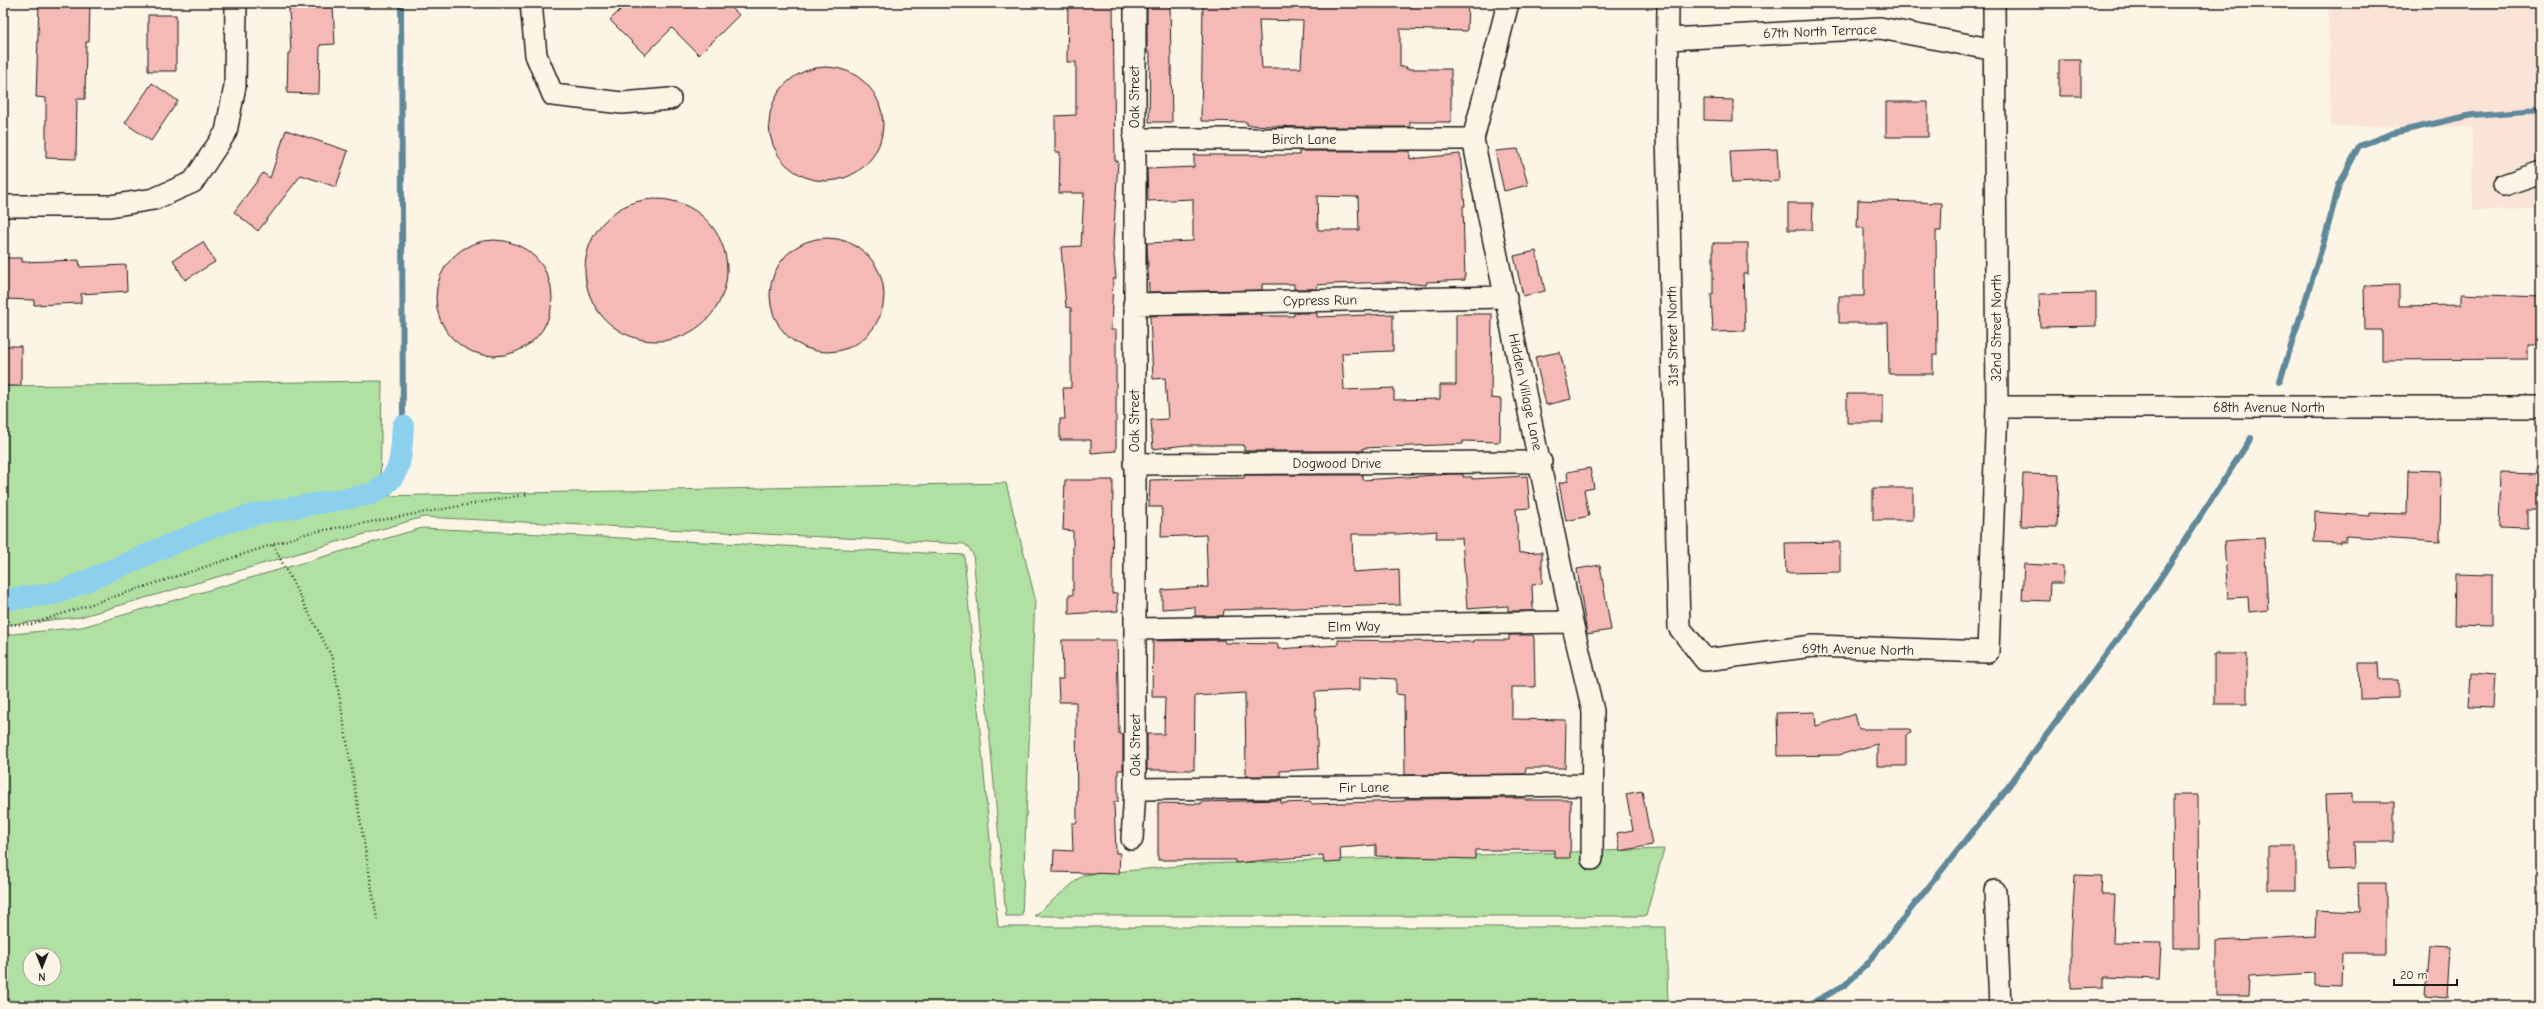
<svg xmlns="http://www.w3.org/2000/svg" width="2544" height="1009" font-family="'Comic Neue',sans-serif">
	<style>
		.built { fill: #fae3d7 }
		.green { fill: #b0e1a2; stroke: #667e5f; fill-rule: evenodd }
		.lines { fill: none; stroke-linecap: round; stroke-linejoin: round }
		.stream { stroke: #5f889a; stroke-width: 6 }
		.canal { stroke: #8cd0ee; stroke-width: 22 }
		.building { fill: #f5b9b6; stroke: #1c1c1c; fill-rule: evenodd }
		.minor-casing { stroke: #1c1c1c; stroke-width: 24 }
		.path { stroke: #1c1c1c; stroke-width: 2.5; stroke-dasharray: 1 3; stroke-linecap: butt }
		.minor { stroke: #fcf5e5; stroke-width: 21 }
		.labels { text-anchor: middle; stroke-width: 4; stroke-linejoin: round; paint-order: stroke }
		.street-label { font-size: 14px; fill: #1c1c1c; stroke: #fcf5e5 }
	</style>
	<rect width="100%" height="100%" fill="#fcf5e5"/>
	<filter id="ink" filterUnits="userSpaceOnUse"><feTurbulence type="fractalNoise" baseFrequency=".025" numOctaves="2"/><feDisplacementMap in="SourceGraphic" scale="8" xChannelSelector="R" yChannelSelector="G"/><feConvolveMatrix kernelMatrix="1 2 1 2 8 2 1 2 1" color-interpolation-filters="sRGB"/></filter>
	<g filter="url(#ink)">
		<path class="built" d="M2328,3H2541V209L2473,210L2472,127L2331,126Z"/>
		<path class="green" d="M382,381L380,496L1006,483L1035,598L1022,916H1006L973,554L965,544L423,517L80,617L3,625V386Z
			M422,528L964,555L998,927H1666L1668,1006H3V635L82,627ZM30,955H54V979H30Z
			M1664,849L1646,916H1034L1083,875L1199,864Z"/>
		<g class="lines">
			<path class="stream" d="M401,3L403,426
				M2280,381L2324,241L2339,185L2359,146L2393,133L2472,115L2541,110
				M1807,1006L1845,985L1867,964L2002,795L2143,605L2251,438"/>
			<path class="canal" d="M3,600L58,593L209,528L256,514L372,494C404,475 400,460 403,426"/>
		</g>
		<path class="building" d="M39,3H90L89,42H86L85,99H77L76,159L46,158V98L36,97Z
			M627,3H727L739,15L699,55L672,28L645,55L610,20Z
			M1068,3H1113L1115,161H1118L1113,244L1116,279H1113L1111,330H1116V451L1091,453V440H1060V419H1065L1063,388H1071V308L1066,307L1061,247L1081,246L1084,193H1059L1060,152H1055V116L1076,115V62H1067Z
			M1147,3H1170L1172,122H1149L1150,52H1147Z
			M1203,3H1468L1467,31L1400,29V67H1407L1406,69H1451V122H1410V127H1300L1247,125V122L1201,121ZM1259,20L1303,21L1301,68H1262Z
			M333,7L335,44L320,45L319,94L287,93L288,53H291L289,9Z
			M148,15H176V71H148Z
			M2059,60H2081V96H2059Z
			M769 124a57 57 0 1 1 114 0a57 57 0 1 1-114 0Z
			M152,83L178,101L151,141L125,123Z
			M1704,99L1733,100V121L1704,120Z
			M1886,102H1928V137H1886Z
			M286,130L348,151L336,187L301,175L258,231L234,212L263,173L270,178Z
			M1518,149L1528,185L1504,191L1495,151Z
			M1777,149L1779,181L1732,183L1730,151Z
			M1299,151H1410V159L1460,154L1465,206H1463L1465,280L1427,282L1426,285L1394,282L1330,284L1317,285V289H1294V284H1262V290L1149,292L1147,243L1193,241V199L1148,201L1147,169L1194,167V155H1299ZM1317,196L1358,197L1359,230H1318Z
			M585 270a71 71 0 1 1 142 0a71 71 0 1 1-142 0Z
			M1858,200L1942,203L1941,231H1936L1937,355H1933V374H1889L1888,323H1839V296H1864V228H1857Z
			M1788,203H1813L1812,230H1788Z
			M770 295a57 57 0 1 1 114 0a57 57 0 1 1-114 0Z
			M436 298a58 58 0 1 1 116 0a58 58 0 1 1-116 0Z
			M203,242L215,262L185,280L173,260Z
			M1713,243H1748V274H1743L1745,331L1713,332L1711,294H1713Z
			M1536,251L1545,291L1523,296L1514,256Z
			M3,258H22V262L79,260L80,267L126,265L127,291L81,294V303L34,305V300L3,299Z
			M2399,285V306L2461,305V294L2541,297V344H2528V359L2382,360V330H2365L2364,286Z
			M2096,293V326L2040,327L2039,294Z
			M1294,313H1317V317L1393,314V351L1342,353L1344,390L1394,388V400L1440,399V385H1456V314H1492L1491,398L1501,399L1500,442L1463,441V444L1363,448V451H1244V445H1186L1153,449L1151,420L1168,419L1165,378L1153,379L1150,316L1262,314V316H1294Z
			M3,346H21V386H3Z
			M1560,352L1571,399L1546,405L1535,357Z
			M1847,394H1883V423H1847Z
			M1590,468L1594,488L1584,490L1589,516L1566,521L1559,483L1568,481L1567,472Z
			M2408,470L2441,471L2440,542L2346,536V541H2341V543L2314,542L2315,512L2370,516V513L2407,514Z
			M2501,473L2541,474V510H2527V528L2499,527Z
			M1451,474H1463V477H1472V479L1527,476L1530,508L1516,509L1519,553L1542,552V584L1532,585L1533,611H1508V606L1467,609L1462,538H1436L1437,531L1399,534H1352L1353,572L1399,569L1400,605L1224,610L1223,616H1195V607L1162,609V590L1208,587L1206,535L1161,537L1162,507H1149L1150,480L1244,478V475H1363V480Z
			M2023,474L2059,475L2057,527L2021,526Z
			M1065,480H1113L1112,594L1117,593L1118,611L1069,614V595H1073V531L1063,530Z
			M1873,488H1913V520H1873Z
			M2264,538L2268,610L2249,612L2248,597L2228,598L2224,541Z
			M1840,542V572L1786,573L1785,543Z
			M2024,564L2063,566V583H2050L2049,601L2022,600Z
			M1600,565L1611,630L1587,634L1577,569Z
			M2455,574L2492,575V626L2454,625Z
			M1509,635H1533L1534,638L1535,687H1512V719L1566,720L1565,768H1526L1525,774L1405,775L1404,695L1396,694V679L1360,677V690L1315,692L1318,769L1280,771V776H1246L1245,693L1195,696L1194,770H1147V734H1164L1165,697H1152L1153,641L1224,640L1225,643L1278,644V649L1338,645V640L1474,642V640H1509Z
			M1062,640H1117L1119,734H1123V770H1118V802H1114L1116,853H1120L1119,874L1053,872L1054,850L1073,851L1072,823H1077L1076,702H1059L1058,679H1063Z
			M2214,654H2247V704H2214Z
			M2359,663H2378L2379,680H2398V698L2360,699Z
			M2471,673L2495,675L2493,707L2469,706Z
			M1815,712L1816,726L1855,714L1859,729H1910L1911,733L1906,735V766H1877V744L1839,755L1778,756L1777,713Z
			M1642,791L1652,845L1620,851L1617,833L1633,830L1626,794Z
			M2352,794V802H2394V842H2354L2355,869L2328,870L2325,795Z
			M2173,795H2198L2199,948H2174Z
			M1525,798V800H1571L1570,858H1554V850H1475V859L1376,856V845L1340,848L1341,862L1324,863L1323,855L1235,863V860H1158V803L1201,804V802L1281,800V803L1311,802V804L1405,801V799Z
			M2268,846H2296V890H2268Z
			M2075,875L2102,876L2101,894H2115L2113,942L2161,943L2159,979L2104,977V987L2071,988V942Z
			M2358,883H2386V953H2342L2341,987L2315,986V973L2249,977L2248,996H2216V941L2315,936L2316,910L2359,912Z
			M2430,946L2450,947L2447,998L2426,996Z"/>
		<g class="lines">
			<g class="minor-casing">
				<path id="minor" d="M531,3L536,55L553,95L622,103L670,99
					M1508,3L1473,139L1572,622L1593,711L1592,859
					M1668,3L1667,133L1679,627L1705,660L1813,646L1988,652L1997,407L1994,3
					M1668,39L1880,28L1995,50
					M1134,139H1473
					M2504,185L2541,172
					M3,206H110L154,199L193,182L226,132L235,86L236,3
					M1134,304L1506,297
					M1997,407H2541
					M1134,464L1541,462
					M1135,629L1572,622
					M1135,789L1592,785
					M1132,839L1135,789V3
					M1995,891L2000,1006"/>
			</g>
			<path class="path" d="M273,545L333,659L377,919
				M3,625L31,624L308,533L528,494"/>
			<use href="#minor" class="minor"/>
		</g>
	</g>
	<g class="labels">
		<g class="street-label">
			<text transform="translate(1820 31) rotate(-2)" y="5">67th North Terrace</text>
			<text transform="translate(1134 97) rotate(-90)" y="5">Oak Street</text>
			<text x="1304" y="144">Birch Lane</text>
			<text transform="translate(1320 300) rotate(-1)" y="5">Cypress Run</text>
			<text transform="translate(1996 328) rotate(-90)" y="5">32nd Street North</text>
			<text transform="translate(1672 336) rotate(-91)" y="5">31st Street North</text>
			<text transform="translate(1526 392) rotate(78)" y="5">Hidden Village Lane</text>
			<text x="2269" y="412">68th Avenue North</text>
			<text transform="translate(1134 421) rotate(-90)" y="5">Oak Street</text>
			<text x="1337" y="468">Dogwood Drive</text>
			<text transform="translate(1354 626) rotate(-1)" y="5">Elm Way</text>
			<text transform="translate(1858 649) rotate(1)" y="5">69th Avenue North</text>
			<text transform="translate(1135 745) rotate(-90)" y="5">Oak Street</text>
			<text transform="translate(1364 787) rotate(-1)" y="5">Fir Lane</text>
		</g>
	</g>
	<rect width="2544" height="1009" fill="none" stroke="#fcf5e5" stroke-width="16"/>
	<rect x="8" y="8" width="2528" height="993" fill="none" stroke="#1c1c1c" stroke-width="1.5" filter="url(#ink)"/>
	<g transform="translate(42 967) rotate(180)"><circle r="19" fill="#fcf5e5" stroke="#a29e95"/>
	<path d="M0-3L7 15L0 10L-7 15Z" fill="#1c1c1c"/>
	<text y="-6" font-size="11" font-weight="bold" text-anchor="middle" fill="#1c1c1c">N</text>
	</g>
	<path d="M2394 979v6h63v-6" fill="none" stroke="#1c1c1c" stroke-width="2"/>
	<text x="2400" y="979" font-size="12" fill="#1c1c1c" stroke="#fcf5e5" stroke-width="3" paint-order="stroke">20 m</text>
</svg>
